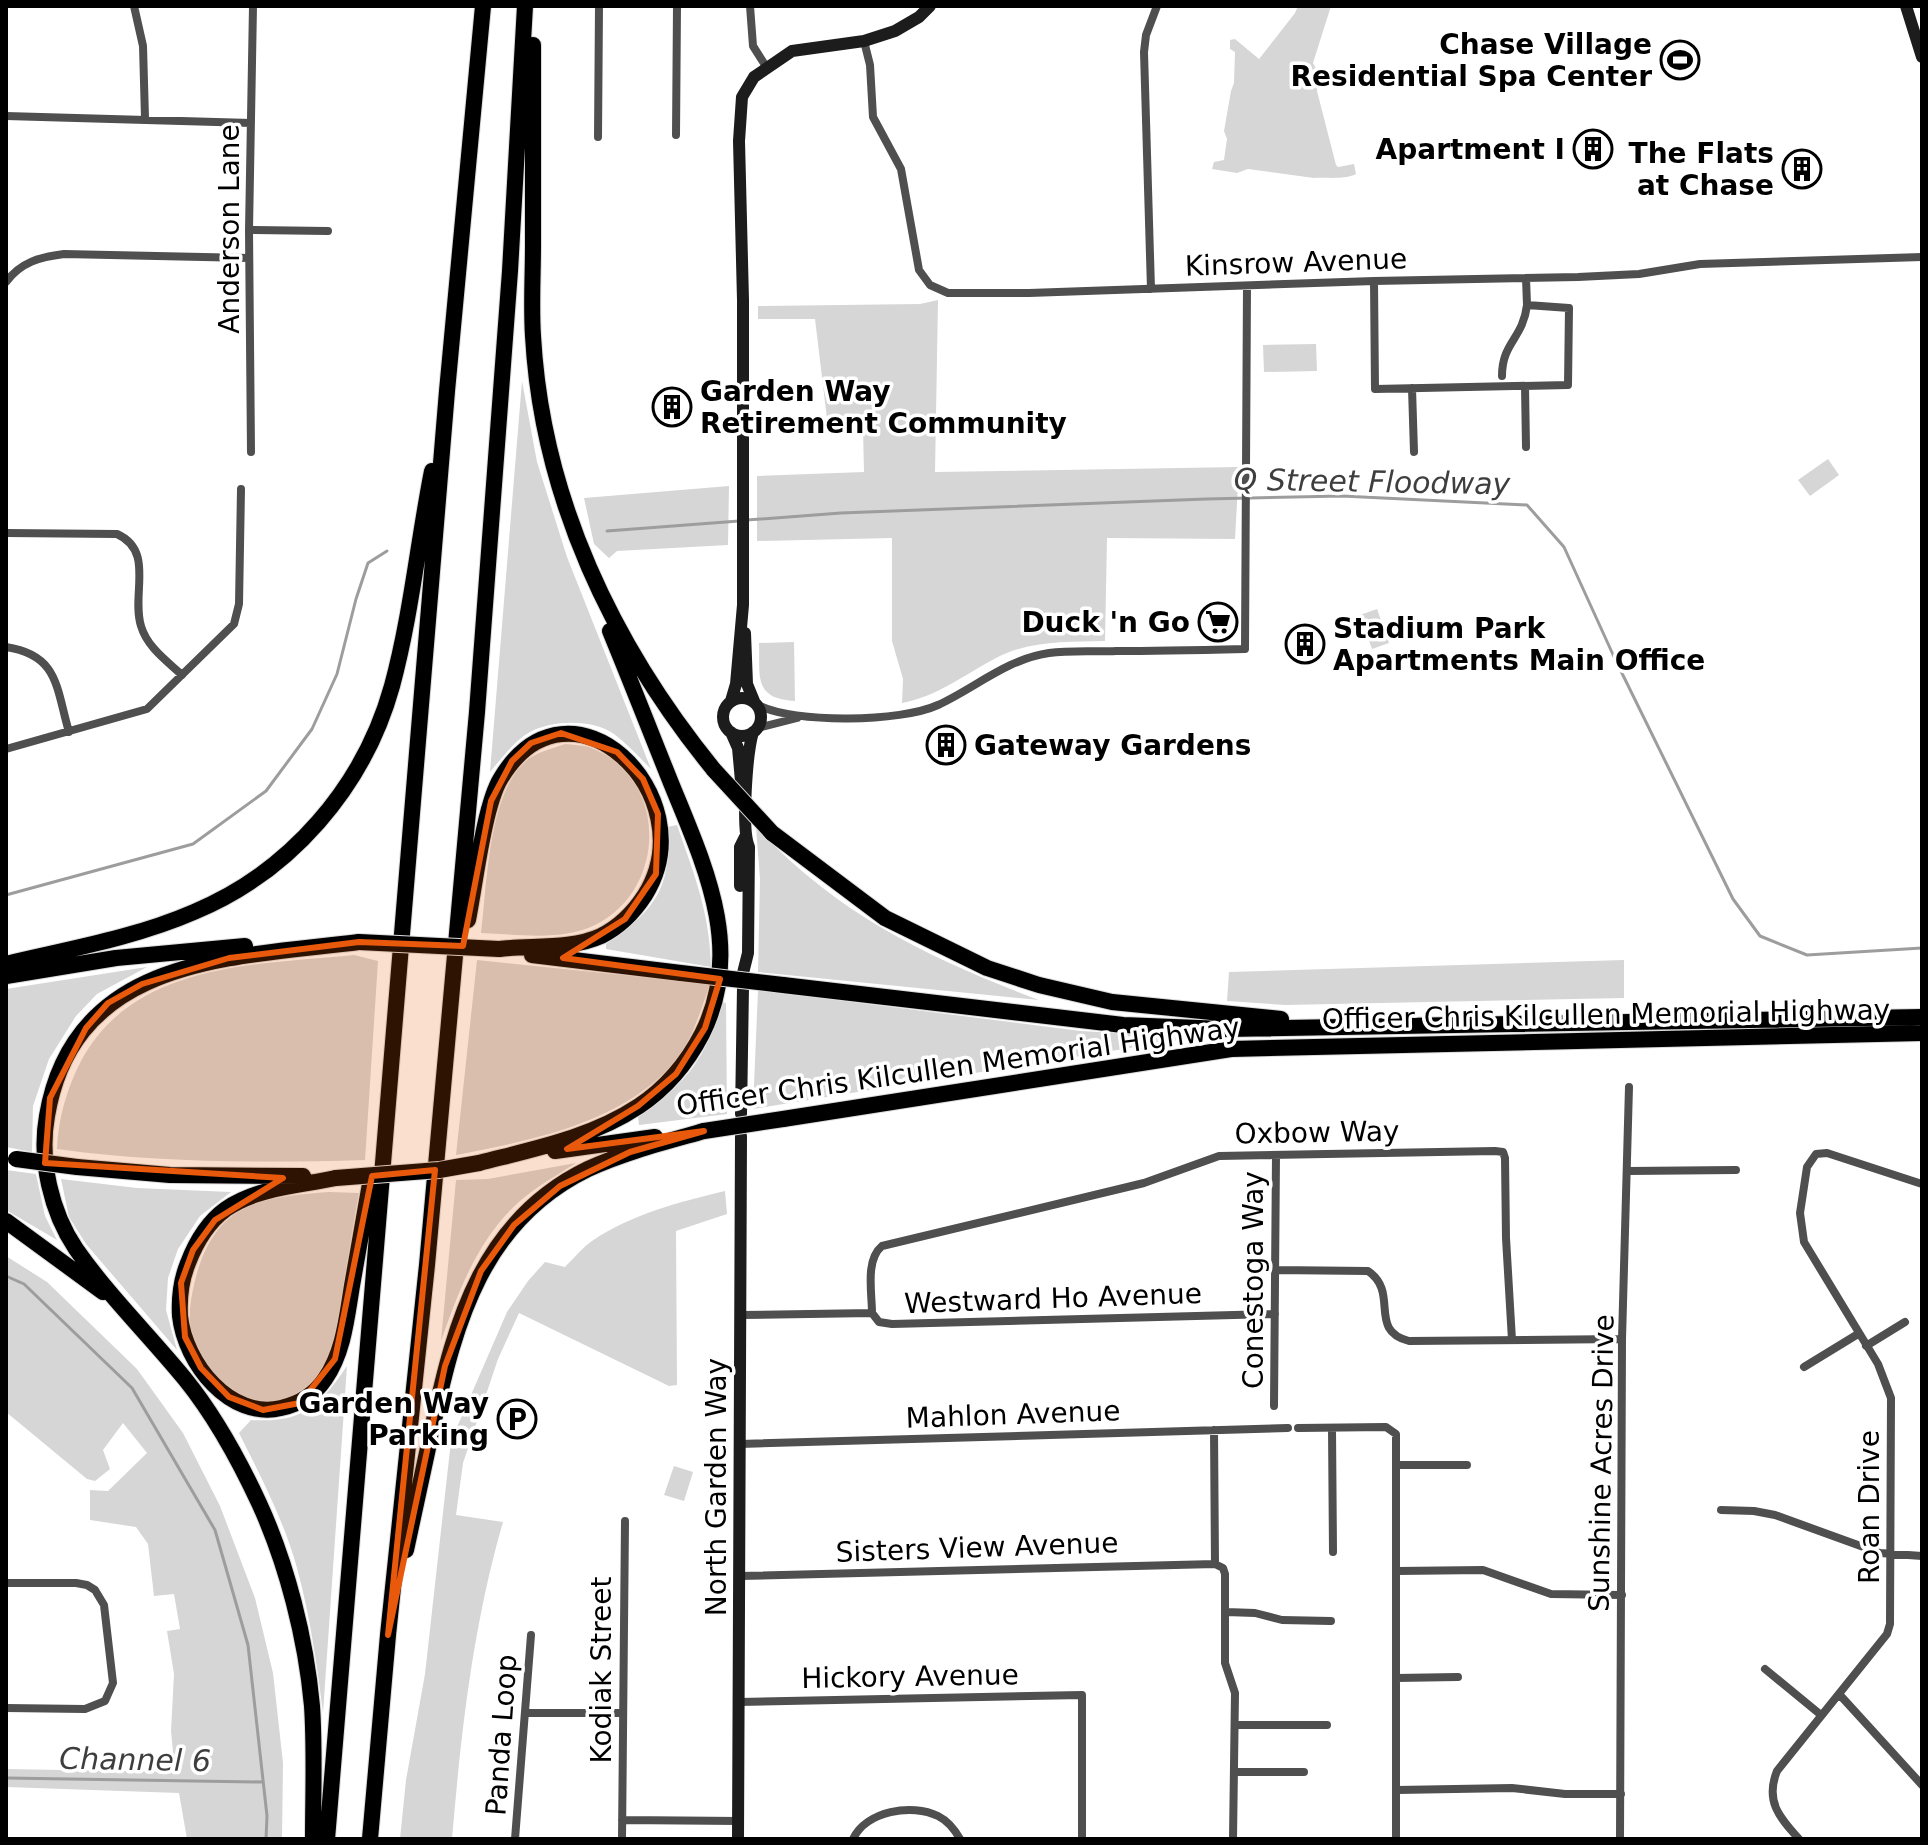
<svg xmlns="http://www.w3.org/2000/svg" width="1928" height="1845" font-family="'DejaVu Sans',sans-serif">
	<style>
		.green { fill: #d6d6d6 }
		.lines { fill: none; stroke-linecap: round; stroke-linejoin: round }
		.stream { stroke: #9d9d9d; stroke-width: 3 }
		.highway-casing { stroke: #dbdbdb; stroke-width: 18 }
		.street { stroke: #4f4f4f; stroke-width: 8 }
		.secondary { stroke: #1c1c1c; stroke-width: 12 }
		.highway { stroke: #000; stroke-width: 16 }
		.highway-bridge-casing { stroke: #dbdbdb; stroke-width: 18; stroke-linecap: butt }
		.highway-bridge { stroke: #000; stroke-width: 16 }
		.marked { fill: #e8590c; fill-opacity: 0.2; stroke: #e8590c; stroke-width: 6; stroke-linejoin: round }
		.labels { text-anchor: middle; stroke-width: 7; stroke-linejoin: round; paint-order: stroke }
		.poi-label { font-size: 28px; font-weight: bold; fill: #000; stroke: #fff; text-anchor: end }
		.street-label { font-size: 28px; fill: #000; stroke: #fff }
		.water-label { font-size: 30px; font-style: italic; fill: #3e3e3e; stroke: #fff }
	</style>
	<rect width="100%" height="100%" fill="#fff"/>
	<path class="green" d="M1298,6H1331L1313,63L1320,76L1317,91L1336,165L1338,167L1354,164L1356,174C1344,180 1327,177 1314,178L1248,169L1237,173L1212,169L1214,162L1224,160L1227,139L1224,131L1231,91L1234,83L1235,52L1230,49V40L1235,39L1259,59L1295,13Z
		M938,300L935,472L1239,467L1235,539L1107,538L1105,641C1068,642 1030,640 996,658C964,675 938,696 902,703L903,679L892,641V538L757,541V476L864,472L863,429L828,427L815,319H758V306L920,304Z
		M1316,344L1317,371L1264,372L1263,345Z
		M522,381L537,462L567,557L651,769C639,757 627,744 614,734C593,719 553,720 530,732C514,741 502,758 490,772Z
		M1828,459L1839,475L1810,496L1798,480Z
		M729,486L728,545L617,551L609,558L594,544L584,498Z
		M1377,609L1389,643L1372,649L1360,615Z
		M794,642L795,701C753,699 760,676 759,643Z
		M565,744C572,745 582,745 589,747C668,776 668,887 597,924C562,942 519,934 481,933C487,886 488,795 525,762C535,752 552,749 565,744Z
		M677,825C694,874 710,913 711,967L606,949V944C654,911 673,887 667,827Z
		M756,827C838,915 928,958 1039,1000L758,972L760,879Z
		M354,955L378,961L365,1160C261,1163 160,1163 57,1149C58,1119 67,1088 81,1061C134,962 256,965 354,955Z
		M477,960L710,984C700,1012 691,1045 670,1067C617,1124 529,1141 456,1155Z
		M1624,960V998L1285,1005L1227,1001L1229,972Z
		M147,967L97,994L76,1016L49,1059L33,1106L32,1152L6,1147V989Z
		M758,990L1081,1031L1181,1037L1179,1040L753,1109Z
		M722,1002L726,1003L727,1114L639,1125L638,1117C687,1082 705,1061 722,1002Z
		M576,1163C562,1172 548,1180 534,1190C483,1226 461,1284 441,1341L456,1180L488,1179Z
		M6,1170L36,1174L45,1216L57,1240L6,1210Z
		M61,1179L137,1188L231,1192L200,1216L178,1249L168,1278L166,1310L177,1350L86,1244L69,1217Z
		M725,1191L727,1214L676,1231L677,1385L669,1386L519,1313L498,1359L463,1463L456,1515L503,1522C473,1625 461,1733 452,1839H400L406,1780L425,1674L451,1441L507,1312L528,1281L545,1262L565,1267C574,1258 582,1248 592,1241C632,1214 679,1202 725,1191Z
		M329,1192L359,1193C353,1225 348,1257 343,1289C339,1316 337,1342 324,1366C287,1438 192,1390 190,1321C189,1305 193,1288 197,1273C218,1201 264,1197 329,1192Z
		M6,1256L47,1282L137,1369L183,1433L220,1506L255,1598L273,1673L283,1763L282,1839H187L179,1793L6,1787V1769L175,1772L171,1731L174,1674L167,1631L180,1629L174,1594L154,1596L148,1544L136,1527L90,1520V1490L108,1491L147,1453L123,1423L103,1450L110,1469L95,1481L87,1479L6,1412Z
		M347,1366L323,1713C317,1664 310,1616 297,1568C284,1521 261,1477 239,1433L251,1420C303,1423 319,1407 347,1366Z
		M674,1466L693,1472L684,1501L664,1495Z"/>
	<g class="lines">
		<path class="stream" d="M747,520L841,513L1206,499L1342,496L1527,505L1564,547L1615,659L1733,899L1760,936L1807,955L1922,948
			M607,531L739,521
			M6,895L193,844L266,791L312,729L337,674L356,599L368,563L387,551
			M6,1276L24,1284L132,1388L215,1530L248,1645L267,1816L266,1839
			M6,1778L262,1782"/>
		<g class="highway-casing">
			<path id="highway" d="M533,45C533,111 533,178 533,245C533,275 531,306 533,336C542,498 613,646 714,770
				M772,833L885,918L987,968L1039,985L1112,1002L1281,1019
				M468,920C475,885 484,805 501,778C570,664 707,795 645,895C634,912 619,927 601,936C570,950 532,945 499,949
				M532,955L681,973
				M6,964C69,949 134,938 194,912C290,872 364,787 392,686C411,616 418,542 432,471
				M6,976L116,958L245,946
				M783,985L1123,1025L1224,1029L1922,1017
				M783,1119L1231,1049L1922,1033
				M555,1151L655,1137
				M479,1163C533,1149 591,1138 639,1106C666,1088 687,1063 702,1034C745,949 704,864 671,783C651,733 631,682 610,631
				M77,1167L170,1175L303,1176
				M336,1178C299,1186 258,1187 226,1209C208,1222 196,1242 188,1263C181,1280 179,1298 180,1316C185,1363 230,1420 281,1408C299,1404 315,1394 325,1379C345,1350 347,1313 353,1280C359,1246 365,1212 371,1178
				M6,1221L103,1292
				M406,1550C415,1509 424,1467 433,1425C455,1321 483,1220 588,1169C625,1152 665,1142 704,1131
				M313,1839C313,1795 315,1750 312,1706C306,1639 287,1564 259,1503C239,1460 215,1416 185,1379C149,1335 108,1295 76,1249C51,1212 39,1160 47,1116C74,956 231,958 359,942
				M327,1839L447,391L483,6
				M370,1839L388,1635L427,1265L477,712L510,271L525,6"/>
		</g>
		<path class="street" d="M134,6L143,46L145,118
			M750,6L753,46L767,68
			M864,41L870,65L873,117L901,169L919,270L930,285L948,293H1029L1374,281L1578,277L1639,274L1700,264L1922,257
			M6,116L251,123
			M676,135L677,6
			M598,137L599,6
			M249,230L328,231
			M1374,281L1375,389L1568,385L1569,308L1527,305L1526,278
			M6,282C21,262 40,257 64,254L249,258
			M1151,289L1144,52L1146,35L1157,6
			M1502,376C1502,342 1523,339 1527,305
			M1525,386L1526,447
			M1412,388L1414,452
			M251,452L249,230L253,6
			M6,533L117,534C155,551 131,594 141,626C147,647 167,661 182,675
			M6,647C59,655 56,688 69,732
			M758,705C795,724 901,722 938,705C975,688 1007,659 1049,653C1071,650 1094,652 1116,651C1159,651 1202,650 1245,649L1247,286
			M758,728L797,718
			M6,749L147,709L234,624L239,604L241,489
			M1628,1171L1736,1170
			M1275,1270L1368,1271C1400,1293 1367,1330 1409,1341L1622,1339
			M872,1313C872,1293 865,1260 882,1246L1144,1183L1219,1156L1495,1151L1503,1152L1505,1158L1506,1238L1512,1340
			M741,1315L872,1313L879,1322L892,1324L1275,1314
			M1866,1346L1905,1322
			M1804,1367L1858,1334
			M1274,1406L1276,1155
			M1298,1428L1386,1427L1396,1434V1839
			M1332,1428L1333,1552
			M1214,1430L1215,1564
			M740,1444L1288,1428
			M1396,1465H1467
			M1721,1510L1754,1511L1775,1515L1880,1553L1922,1556
			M1215,1564L1223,1568L1225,1574V1663L1235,1693L1233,1839
			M1397,1571L1483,1570L1551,1594L1622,1595
			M740,1576L1215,1564
			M6,1583H76L87,1585L95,1590L104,1605L113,1683L105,1701L85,1709L6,1708
			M1226,1612L1255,1613L1282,1620L1331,1621
			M1765,1669L1821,1715
			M1396,1678L1458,1677
			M1839,1694L1922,1785
			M739,1702L1082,1695V1839
			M525,1713H623
			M1235,1725H1327
			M1234,1772H1304
			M1397,1790L1512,1788L1565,1794H1621
			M622,1820L739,1821
			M515,1839L531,1635
			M622,1839L625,1521
			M853,1839C866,1811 912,1803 938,1816C948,1821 955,1830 960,1839
			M1620,1839L1622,1339L1629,1087
			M1799,1839C1779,1817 1765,1801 1777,1771L1887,1634L1890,1624L1891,1398L1878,1364L1804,1242L1800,1213L1807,1167L1816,1154L1827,1153L1922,1184"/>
		<path class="secondary" d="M1906,6L1922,57
			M745,633L747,684L754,701
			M723 717a19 19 0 1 1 38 0a19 19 0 1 1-38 0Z
			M731,701L736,684L743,605V300L739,141L742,97L754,77L792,51L864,41L895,31L919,17L930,6
			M731,732L738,748L741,781
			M740,886V847L745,837
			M743,973L748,953L749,847C741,829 747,752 753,732
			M741,1114L743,987
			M738,1839L741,1136"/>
		<use href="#highway" class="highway"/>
		<g class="highway-bridge-casing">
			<path id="highway-bridge" d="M714,770L772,833
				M359,942L499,949
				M681,973L783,985
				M704,1131L783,1119
				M16,1159L77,1167
				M336,1178L439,1170L479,1163"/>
		</g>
		<use href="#highway-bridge" class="highway-bridge"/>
	</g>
	<path class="marked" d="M561,733L617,752L643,779L658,814L656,874L625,919L563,958L720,979L705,1028L676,1074L638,1106L567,1149L704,1131L630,1152L560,1186L514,1225L481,1271L445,1366L388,1635L435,1170L372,1176L335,1359L300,1403L263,1410L229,1397L201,1368L185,1337L181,1283L193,1250L215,1220L283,1178L45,1163L50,1098L86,1028L108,1003L142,984L229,958L359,942L463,946L491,801L512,761L531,743Z"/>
	<defs>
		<g id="stadium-ring" transform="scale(2)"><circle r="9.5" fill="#fff" stroke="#000" stroke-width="1.5"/><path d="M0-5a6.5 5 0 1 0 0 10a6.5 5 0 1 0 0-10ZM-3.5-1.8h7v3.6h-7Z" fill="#000"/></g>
		<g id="building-ring" transform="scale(2)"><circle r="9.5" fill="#fff" stroke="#000" stroke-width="1.5"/><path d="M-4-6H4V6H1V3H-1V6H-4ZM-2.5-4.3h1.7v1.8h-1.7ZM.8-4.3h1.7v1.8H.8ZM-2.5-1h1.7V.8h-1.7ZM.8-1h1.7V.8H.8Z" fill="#000"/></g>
		<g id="supermarket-ring" transform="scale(2)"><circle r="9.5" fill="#fff" stroke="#000" stroke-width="1.5"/><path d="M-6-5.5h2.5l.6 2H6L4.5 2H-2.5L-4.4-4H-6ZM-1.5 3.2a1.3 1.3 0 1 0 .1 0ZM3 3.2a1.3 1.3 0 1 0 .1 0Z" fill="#000"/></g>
		<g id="parking-ring" transform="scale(2)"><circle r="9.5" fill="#fff" stroke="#000" stroke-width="1.5"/><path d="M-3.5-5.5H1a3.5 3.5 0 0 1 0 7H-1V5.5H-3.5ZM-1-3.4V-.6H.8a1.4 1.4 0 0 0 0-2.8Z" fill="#000"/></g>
	</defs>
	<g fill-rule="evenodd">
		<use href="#stadium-ring" x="1680" y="60"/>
		<use href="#building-ring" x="1593" y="149"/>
		<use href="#building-ring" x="1802" y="169"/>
		<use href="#building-ring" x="672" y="407"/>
		<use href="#supermarket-ring" x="1218" y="622"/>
		<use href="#building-ring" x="1305" y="644"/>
		<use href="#building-ring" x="946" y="745"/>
		<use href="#parking-ring" x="517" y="1419"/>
	</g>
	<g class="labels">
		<g class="poi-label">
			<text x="1652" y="54">Chase Village<tspan x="1652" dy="32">Residential Spa Center</tspan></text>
			<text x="1565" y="159">Apartment I</text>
			<text x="1774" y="163">The Flats<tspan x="1774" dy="32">at Chase</tspan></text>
			<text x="700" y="401" text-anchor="start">Garden Way<tspan x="700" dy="32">Retirement Community</tspan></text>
			<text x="1190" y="632">Duck 'n Go</text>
			<text x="1333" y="638" text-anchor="start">Stadium Park<tspan x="1333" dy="32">Apartments Main Office</tspan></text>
			<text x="974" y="755" text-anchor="start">Gateway Gardens</text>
			<text x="489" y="1413">Garden Way<tspan x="489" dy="32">Parking</tspan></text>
		</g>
		<g class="street-label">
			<text transform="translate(229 229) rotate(-90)" y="10">Anderson Lane</text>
			<text transform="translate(1296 262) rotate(-2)" y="10">Kinsrow Avenue</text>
			<text transform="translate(1606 1014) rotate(-1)" y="10">Officer Chris Kilcullen Memorial Highway</text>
			<text transform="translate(958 1066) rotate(-8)" y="10">Officer Chris Kilcullen Memorial Highway</text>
			<text transform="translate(1317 1132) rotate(-1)" y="10">Oxbow Way</text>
			<text transform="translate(1253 1280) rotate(-90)" y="10">Conestoga Way</text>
			<text transform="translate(1053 1298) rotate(-2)" y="10">Westward Ho Avenue</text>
			<text transform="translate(1013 1414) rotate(-2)" y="10">Mahlon Avenue</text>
			<text transform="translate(1601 1463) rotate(-89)" y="10">Sunshine Acres Drive</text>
			<text transform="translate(716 1487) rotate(-90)" y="10">North Garden Way</text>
			<text transform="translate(1869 1507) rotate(-90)" y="10">Roan Drive</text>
			<text transform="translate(977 1547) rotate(-2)" y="10">Sisters View Avenue</text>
			<text transform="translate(601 1670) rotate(-90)" y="10">Kodiak Street</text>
			<text transform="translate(910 1676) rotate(-1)" y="10">Hickory Avenue</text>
			<text transform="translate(501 1735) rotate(-86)" y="10">Panda Loop</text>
		</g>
		<g class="water-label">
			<text transform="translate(1372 482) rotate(1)" y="10">Q Street Floodway</text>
			<text transform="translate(135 1760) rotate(1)" y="10">Channel 6</text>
		</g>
	</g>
	<rect width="1928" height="1845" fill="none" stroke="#000000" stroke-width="16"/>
</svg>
